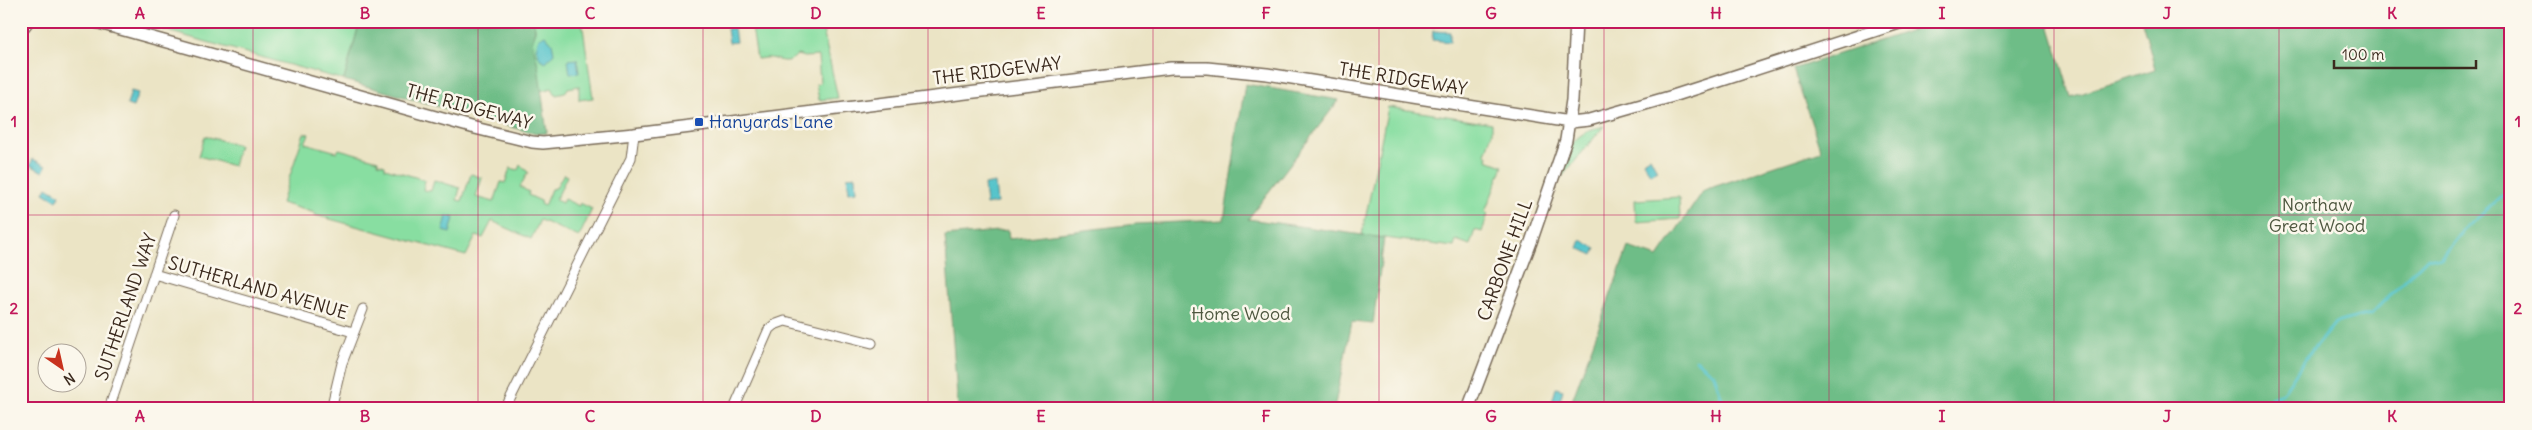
<svg xmlns="http://www.w3.org/2000/svg" width="2532" height="430" font-family="Delius,sans-serif">
	<style>
		.green { fill: #88dea1; stroke: #628460 }
		.forest { fill: #6ebd87; stroke: #547452 }
		.water { fill: #56c4cb; stroke: #487774 }
		.lines { fill: none; stroke-linecap: round; stroke-linejoin: round }
		.stream { stroke: #56c4cb; stroke-width: 3 }
		.minor-casing { stroke: #796b58; stroke-width: 11 }
		.tertiary-casing { stroke: #796b58; stroke-width: 14 }
		.minor { stroke: #fff; stroke-width: 9 }
		.tertiary { stroke: #fff; stroke-width: 11 }
		.grid { fill: none; stroke: #c2185b; stroke-width: 1; stroke-opacity: 0.55 }
		.transit-dot { fill: #1a4fb4; stroke: #fbf7ec; stroke-width: 2 }
		.labels { text-anchor: middle; stroke-width: 5; stroke-linejoin: round; paint-order: stroke }
		.street-label { font-size: 18px; fill: #3b2a1e; stroke: #fbf7ec }
		.transit-label { font-size: 18px; fill: #164399; stroke: #fbf7ec; text-anchor: start }
		.park-label { font-size: 18px; fill: #4e573f; stroke: #fbf7ec }
		.neatline { fill: none; stroke: #c2185b; stroke-width: 2 }
		.grid-label { font-size: 16px; text-anchor: middle; font-weight: bold; fill: #c2185b }
	</style>
	<rect width="100%" height="100%" fill="#fbf7ec"/>
	<filter id="ink" filterUnits="userSpaceOnUse"><feTurbulence type="fractalNoise" baseFrequency=".02" numOctaves="2"/><feDisplacementMap in="SourceGraphic" scale="10" xChannelSelector="R" yChannelSelector="G"/><feConvolveMatrix kernelMatrix="1 2 1 2 8 2 1 2 1" color-interpolation-filters="sRGB"/></filter>
	<filter id="wash" filterUnits="userSpaceOnUse"><feTurbulence type="fractalNoise" baseFrequency=".0096" numOctaves="4" result="noise"/><feDisplacementMap in="SourceGraphic" scale="20" xChannelSelector="R" yChannelSelector="G"/><feGaussianBlur stdDeviation="1.12" result="paint"/><feColorMatrix in="noise" values="0 0 0 0 0 0 0 0 0 0 0 0 0 0 0 0 0 1.4 0 .05"/><feComposite in="paint" operator="in"/></filter>
	<g filter="url(#wash)">
		<rect width="100%" height="100%" fill="#ebe4c5"/>
		<path class="green" d="M131,21H360L344,80Z
			M534,21H582L593,98L579,100V86L568,88L565,93L556,95L552,88L541,91L532,41L535,30Z
			M751,21H821L838,98L819,100L816,84L820,83L818,56L805,57L797,55C788,65 780,60 770,58C766,57 761,59 757,59Z
			M1388,107L1492,123V133L1485,154L1488,156L1487,160L1503,166L1485,212L1488,214L1482,232L1475,230L1470,245L1456,240L1454,247L1362,235Z
			M1604,126L1561,178C1571,145 1568,136 1604,126Z
			M304,133L309,134L305,143L337,152L339,149L378,160V163L385,165V168L425,180L423,190L431,191L434,180L460,188L457,200L462,201L471,174L482,178L476,197L494,202L501,182L505,183L510,168L518,170L520,165L528,172L520,187L529,192L528,195L541,201L540,204L544,206L551,189L556,188L564,173L567,176L556,200L562,203L564,199L579,206L580,203L592,209L579,237L540,220L531,239L492,221L483,238L476,236L466,256L315,215V213L281,203Z
			M205,136L239,145L233,166L199,156Z
			M1679,197L1680,219L1636,222L1635,200Z"/>
		<path class="forest" d="M360,21H534L535,30L532,41L538,65L547,133L536,134L344,80Z
			M1940,21H2048L2071,97L2155,69L2142,21H2511V409H1569L1628,247L1658,257L1704,190L1821,151L1793,69Z
			M1245,84L1339,100L1248,219L1384,238L1373,324L1352,322L1334,409H958L945,236L1008,230L1009,239L1136,224L1224,220Z"/>
		<path class="water" d="M734,28L736,42L729,43L727,29Z
			M1433,31L1450,32V42L1432,40Z
			M545,35L552,43L554,53L546,62L540,59L536,48L539,38Z
			M577,59L579,73L570,74L568,60Z
			M131,91L138,93L133,107L127,105Z
			M1650,157L1657,170L1650,174L1643,161Z
			M33,159L46,166L43,172L30,165Z
			M856,176L857,191L849,192L847,177Z
			M995,183L997,203L986,205L984,185Z
			M47,187L60,195L57,201L44,193Z
			M447,216L454,218L450,233L443,231Z
			M1581,240L1596,248L1593,255L1578,248Z
			M1556,388L1563,390L1559,404L1552,402Z"/>
		<g class="lines">
			<path class="stream" d="M1696,360L1714,374L1725,409
				M2261,409L2271,398L2282,394L2306,358L2335,323L2371,314L2428,257L2441,259L2463,231L2511,188"/>
		</g>
	</g>
	<g filter="url(#ink)">
		<g class="lines">
			<g class="minor-casing">
				<path id="minor" d="M154,274L353,332
					M109,409L174,215
					M331,409L342,363L363,309
					M505,409L631,158L634,134
					M734,409L769,329L774,325L785,321L872,343"/>
			</g>
			<g class="tertiary-casing">
				<path id="tertiary" d="M92,21L475,128L532,142L543,143L634,134L1171,68H1207L1267,74L1570,122L1589,120L1673,96L1905,21
					M21,30L28,21
					M1468,409L1531,242L1566,140L1572,100L1576,21"/>
			</g>
			<use href="#minor" class="minor"/>
			<use href="#tertiary" class="tertiary"/>
		</g>
	</g>
	<path class="grid" d="M253,21V409M478,21V409M703,21V409M928,21V409M1153,21V409M1379,21V409M1604,21V409M1829,21V409M2054,21V409M2279,21V409M21,215H2511"/>
	<rect class="transit-dot" x="694" y="117" width="10" height="10" rx="2.5"/>
	<g class="labels">
		<g class="street-label">
			<text transform="translate(997 71) rotate(-7)" y="6">THE RIDGEWAY</text>
			<text transform="translate(1403 79) rotate(9)" y="6">THE RIDGEWAY</text>
			<text transform="translate(469 107) rotate(15)" y="6">THE RIDGEWAY</text>
			<text transform="translate(1505 260) rotate(-70)" y="6">CARBONE HILL</text>
			<text transform="translate(258 288) rotate(16)" y="6">SUTHERLAND AVENUE</text>
			<text transform="translate(126 307) rotate(-71)" y="6">SUTHERLAND WAY</text>
		</g>
		<g class="transit-label">
			<text x="709" y="128">Hanyards Lane</text>
		</g>
		<g class="park-label">
			<text x="2317" y="211">Northaw<tspan x="2317" dy="21">Great Wood</tspan></text>
			<text x="1241" y="320">Home Wood</text>
		</g>
	</g>
	<rect width="2532" height="430" fill="none" stroke="#fbf7ec" stroke-width="55"/>
	<g transform="translate(62 368) rotate(146)"><circle r="24" fill="#fbf7ec" stroke="#aea59a"/>
	<path d="M0-4L9 19L0 12L-9 19Z" fill="#c8321e"/>
	<text y="-8" font-size="14" font-weight="bold" text-anchor="middle" fill="#3b2a1e">N</text>
	</g>
	<path d="M2334 60v8h142v-8" fill="none" stroke="#3b2a1e" stroke-width="2.5"/>
	<text x="2342" y="60" font-size="15" fill="#3b2a1e" stroke="#fbf7ec" stroke-width="4" paint-order="stroke">100 m</text>
	<rect x="28" y="28" width="2476" height="374" class="neatline"/>
	<g class="grid-label">
		<text x="140" y="19">A</text>
		<text x="365" y="19">B</text>
		<text x="590" y="19">C</text>
		<text x="816" y="19">D</text>
		<text x="1041" y="19">E</text>
		<text x="1266" y="19">F</text>
		<text x="1491" y="19">G</text>
		<text x="1716" y="19">H</text>
		<text x="1942" y="19">I</text>
		<text x="2167" y="19">J</text>
		<text x="2392" y="19">K</text>
		<text x="14" y="127">1</text>
		<text x="2518" y="127">1</text>
		<text x="14" y="314">2</text>
		<text x="2518" y="314">2</text>
		<text x="140" y="422">A</text>
		<text x="365" y="422">B</text>
		<text x="590" y="422">C</text>
		<text x="816" y="422">D</text>
		<text x="1041" y="422">E</text>
		<text x="1266" y="422">F</text>
		<text x="1491" y="422">G</text>
		<text x="1716" y="422">H</text>
		<text x="1942" y="422">I</text>
		<text x="2167" y="422">J</text>
		<text x="2392" y="422">K</text>
	</g>
</svg>
